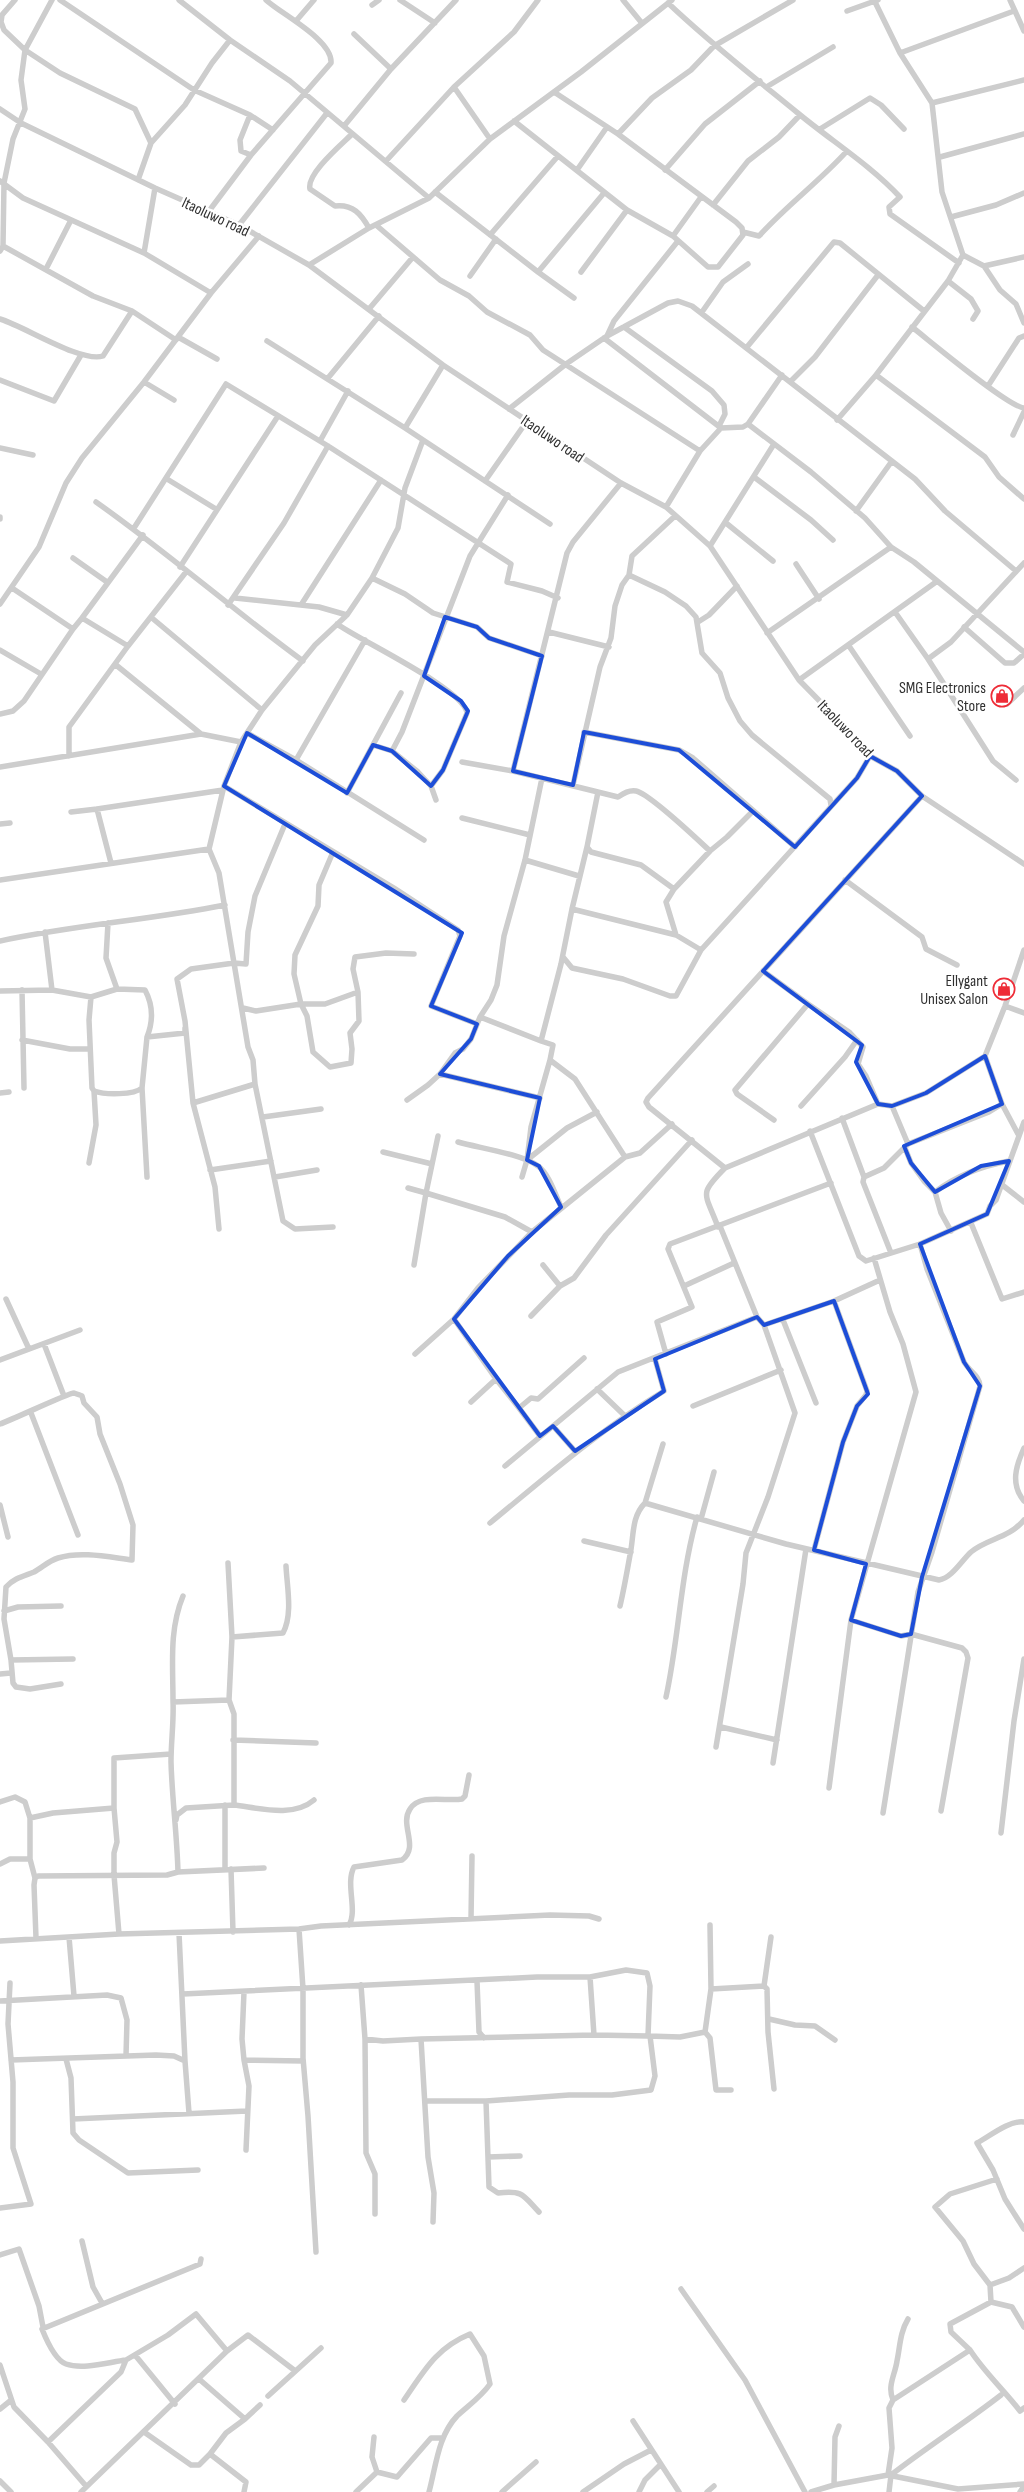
<svg xmlns="http://www.w3.org/2000/svg" width="1024" height="2492" font-family="'Sofia Sans Condensed',sans-serif">
	<style>
		.lines { fill: none; stroke-linecap: round; stroke-linejoin: round }
		.minor { stroke: #cdcdcd; stroke-width: 5.5 }
		.marked { fill: none; stroke: #1d4ed8; stroke-width: 4; stroke-linejoin: round }
		.labels { text-anchor: middle; stroke-width: 5; stroke-linejoin: round; paint-order: stroke }
		.street-label { font-size: 16px; fill: #303030; stroke: #fff }
		.poi-label { font-size: 16px; fill: #303030; stroke: #fff; text-anchor: end }
	</style>
	<rect width="100%" height="100%" fill="#fff"/>
	<g class="lines">
		<path class="minor" d="M15,0L2,15L1,22L4,30L25,50L60,73L135,109L151,143
			M60,0L194,90L250,115L273,130
			M179,0L230,40L290,81L429,198
			M400,0L435,23
			M623,0L641,22
			M1010,0L1024,31
			M668,3C710,43 755,78 799,114C833,142 870,165 900,197L889,207L890,214L959,263
			M372,5L379,0
			M847,11L878,0
			M296,21L314,0
			M354,34L391,69
			M900,53L1014,11
			M768,86L833,47
			M454,87L490,139
			M932,103L1024,80
			M0,109L21,123L155,188L239,225L309,265L443,365L621,483L666,507L710,546L799,680L850,732L870,756L897,771L922,796L1024,864
			M250,115L240,140L241,151L251,155
			M514,121L627,210L673,236L708,267H718L743,235L742,228L736,222L618,134L554,92
			M344,126L391,69L456,0
			M820,129L870,98L881,105L904,129
			M352,134C342,144 306,174 310,189L335,206C353,204 361,214 369,228
			M618,134L652,98L691,70L714,46L793,0
			M940,157L1024,134
			M386,161L454,87L514,32L538,0
			M577,170L607,127
			M665,170L705,124L760,81
			M138,180L151,143L185,105L212,63L230,40
			M0,181L23,198L144,253L155,188
			M435,192L538,272L604,193
			M713,205L748,161L779,137L800,115
			M209,211L251,155L331,63C333,40 281,14 266,0
			M951,217L996,205L1024,193
			M239,225L327,113
			M376,225L440,280L469,296L487,312L530,335L543,350L700,451
			M743,232L759,236C787,205 820,181 847,151
			M490,235L558,156
			M673,236L701,197
			M3,246L93,296L132,311L176,340
			M0,251L3,246L4,183L13,139L25,109L21,80L25,50L52,0
			M144,253L211,293
			M963,255L984,266L1000,290L1016,304L1024,323
			M309,265L369,228L429,198L490,139L581,72L672,0
			M984,266L1024,257
			M46,269L71,220
			M538,272L574,298
			M581,272L627,210
			M470,276L496,239
			M948,281L971,299L978,311L973,319
			M369,309L413,257
			M702,312L723,282L748,264
			M0,319C24,326 81,363 103,356L132,311
			M624,327L712,391L724,405L725,414L719,426
			M912,327C930,341 1007,406 1024,408
			M607,336L668,303L678,301L692,306L915,479L945,511L1016,571
			M178,337L217,359
			M604,338L721,428
			M267,341L405,428L550,524
			M747,347L834,242L840,243L924,311
			M876,375L985,457L999,477L1024,499
			M328,378L379,316
			M0,380L54,401L81,355
			M791,381L815,357L878,275
			M144,382L174,400
			M988,386L1019,338L1024,336
			M509,409L566,364L607,336L614,321L678,241
			M837,420L876,375L948,281L963,255L942,192L932,103L900,53L875,2
			M748,424L811,472L865,518L891,547L914,562L1024,652
			M405,428L443,365
			M1013,435L1024,412
			M320,441L348,391
			M0,448L33,455
			M754,477L811,520L833,540
			M167,479L216,509
			M485,481L527,421
			M96,502C167,552 233,610 303,661
			M666,507L700,451L721,428L743,427L748,424L782,375
			M856,511L892,461
			M0,517V519
			M726,523L773,561
			M134,528L226,384L328,446L511,564L507,582L542,591L558,598
			M710,546L774,444
			M73,558L107,582
			M796,564L819,599
			M180,567L278,416
			M629,575L665,592L686,606L696,617L702,653L720,673L728,698L740,721L752,735L830,799L831,805
			M372,578L405,594L433,613L477,627L489,638L542,656
			M12,588L73,629L82,618L128,646L186,572
			M235,598L319,607L347,615
			M0,604L39,547L66,483L82,458L144,382L211,293L259,236
			M228,605L284,523L328,446
			M301,605L381,480
			M895,612L928,659L993,761L1016,780
			M82,618L143,535
			M152,618L262,710
			M698,622L709,615L737,586
			M337,624C359,640 464,689 467,713L443,770L431,786
			M964,627L1005,663H1014L1024,654
			M549,632L609,647
			M767,633L891,547
			M849,646L910,736
			M0,650L41,674
			M928,659L951,642L1024,563
			M116,665L201,734
			M799,680L936,582
			M1007,704L1024,688
			M0,714L13,711L24,701L73,629
			M584,732L679,750L693,758L795,847
			M247,733L296,760L424,840
			M373,745L392,751L418,772L431,786L436,800
			M392,751L402,732L470,556L508,495
			M69,756V727L128,646
			M296,760L365,640
			M462,762L513,771L618,797C624,793 629,790 636,791C650,794 697,839 710,851L674,889L666,902L676,935
			M0,767L201,734L241,742
			M513,771L567,553L573,542L621,483
			M573,785L600,667L611,638L615,606L622,585L629,575L632,556L675,516
			M224,786L394,888L458,930L460,936L431,1006L477,1024
			M598,792L587,847L591,852L641,865L674,889
			M347,793L401,693
			M71,812L97,809
			M462,818L530,835
			M0,824L10,823
			M710,851L727,837L753,811
			M333,852L319,885L318,906L295,955L294,974L301,1004L307,1016L313,1052L330,1067L351,1063L352,1049L350,1033L359,1021L358,992
			M525,860L579,876
			M111,863L97,809L223,790
			M0,880L209,849
			M845,880L922,937L926,949L957,965
			M572,909L676,935L701,950L857,778L870,756
			M108,923L106,958L117,989
			M0,941C74,925 150,920 225,905
			M563,957L572,968L623,979L670,996H676L701,950
			M763,971L808,1004L735,1090L737,1094L774,1120
			M22,990L24,1088
			M52,990L91,997L117,989L145,990C153,1005 153,1022 147,1037
			M0,991L52,990L45,932
			M91,997L89,1020L92,1088L94,1091C105,1095 134,1095 142,1088
			M808,1004L849,1032L863,1047L858,1064L866,1076L878,1104
			M1005,1006L1024,1013
			M243,1008L256,1011L301,1004H325L358,992L353,969L355,957L386,953L414,954
			M480,1017L541,1041
			M22,1040L70,1049H90
			M550,1060L553,1045L541,1041L561,964L572,909L587,847
			M440,1074L540,1098
			M255,1084L193,1103L185,1021L177,979L191,969L234,963L246,964L248,932L255,896L285,824
			M0,1093L9,1092
			M407,1100L428,1085L440,1074L455,1053L463,1049L471,1039L480,1017L491,1000L497,985L504,936L525,860L542,778
			M193,1103L215,1187L219,1229
			M801,1106L845,1057L857,1040
			M892,1106L908,1144L989,1112L1002,1104
			M263,1117L321,1109
			M842,1118L864,1177
			M810,1131L859,1256L866,1261L920,1244L987,1214L990,1206L996,1200L1024,1122
			M1018,1134L1002,1104L985,1056L1005,1006L1024,950
			M458,1142C479,1148 522,1154 538,1166C549,1174 555,1194 561,1207
			M905,1148L911,1163L924,1181L935,1192L941,1213L951,1231
			M383,1152L432,1164
			M527,1160L567,1128L597,1112
			M89,1163L96,1125L94,1091
			M725,1168L878,1104L892,1106L926,1093L985,1056
			M210,1170L271,1161
			M147,1177L142,1088L147,1037L185,1033V1028
			M275,1177L317,1170
			M522,1177L527,1160L531,1127L550,1060L575,1079L625,1157
			M1001,1184L1024,1202
			M408,1188L426,1193L438,1136
			M935,1192C957,1175 982,1166 1009,1161
			M971,1223L1002,1299L1024,1292
			M333,1227L295,1229L283,1221L255,1084L253,1060L248,1047L219,873L209,849L224,786L241,742L262,710L315,645L347,615L372,578L398,528L405,488L423,440
			M718,1227C705,1192 698,1195 725,1168L649,1107L646,1102L648,1098L922,796
			M891,1253L863,1182L864,1177L884,1168L908,1144
			M414,1265L426,1193L505,1217L532,1232
			M543,1265L560,1286
			M684,1286L734,1263
			M6,1299L29,1349
			M531,1316L560,1286L574,1278L606,1235L692,1140
			M454,1319L496,1379L471,1402
			M783,1320L816,1403
			M764,1325L834,1301L880,1280
			M44,1344L64,1396
			M415,1354L454,1319L478,1288L532,1232L625,1157L640,1153L672,1124
			M666,1354L657,1322L692,1307L668,1249L670,1244L831,1183
			M0,1360L80,1330
			M496,1379L519,1408L531,1398L538,1399L584,1358
			M597,1389L624,1415
			M693,1406L781,1370
			M519,1408L540,1436
			M31,1413L78,1535
			M0,1424C12,1420 68,1393 74,1393C77,1394 80,1395 82,1396L84,1403L97,1417L100,1434L120,1484L133,1525L132,1560C108,1557 81,1551 58,1558C48,1561 42,1568 34,1572C24,1576 14,1578 6,1587L4,1619L11,1660
			M553,1426L575,1451
			M1024,1448C1016,1466 1010,1484 1024,1501
			M505,1466L618,1372L757,1317
			M645,1503L663,1444
			M0,1505L8,1537
			M701,1519L714,1472
			M490,1523C547,1476 601,1429 664,1391L655,1359
			M584,1541L631,1552
			M814,1550L843,1442L857,1406L866,1395L867,1391L834,1301
			M228,1563L232,1637
			M620,1606C624,1589 627,1572 630,1555C634,1537 631,1517 645,1503L786,1544L939,1580C952,1578 962,1560 971,1552C988,1538 1008,1539 1024,1520
			M4,1611L18,1607L61,1606
			M851,1620L901,1636L911,1634L962,1648L966,1652L968,1658L941,1811
			M0,1674L11,1673
			M61,1684L30,1689L16,1687L13,1683L11,1660L73,1659
			M666,1697C679,1638 680,1577 697,1517
			M173,1702L229,1700
			M721,1727L777,1740
			M233,1740L316,1743
			M716,1747L743,1584L746,1553L768,1497L795,1413L764,1325L757,1317L720,1226
			M773,1763L806,1549
			M829,1788L851,1620L916,1392L903,1344L890,1312L874,1258
			M0,1802L15,1797L25,1802L30,1818
			M234,1805C259,1808 293,1818 314,1800
			M114,1808V1758L171,1754
			M883,1813L918,1592L932,1552L980,1386C980,1376 969,1371 964,1362L927,1269L920,1244
			M176,1820L177,1815L186,1808L234,1805V1714L229,1700L232,1637L283,1633C293,1614 287,1587 286,1566
			M1001,1833L1014,1721L1024,1659
			M30,1859V1818L53,1813L114,1808L117,1842L114,1853V1875L119,1934
			M0,1864L10,1859H30L35,1878
			M225,1869V1805
			M231,1869L233,1932
			M178,1872C177,1835 172,1798 171,1762C171,1741 174,1721 173,1701C173,1664 169,1630 183,1596
			M471,1919L472,1856
			M349,1925C358,1910 345,1884 354,1867L402,1860C420,1847 399,1825 410,1809C420,1793 447,1802 462,1799L465,1796L469,1775
			M710,1925L711,1989L705,2032L710,2038L716,2090H731
			M299,1929L303,1989V2058L308,2116L316,2252
			M179,1933L185,2061
			M69,1937L74,1996
			M36,1938L34,1885L35,1878L38,1876L167,1875L178,1872L264,1868
			M0,1941L119,1934L299,1929L321,1926L550,1915L589,1916L599,1919
			M477,1981L479,2032L484,2038
			M361,1985L365,2039L383,2041L421,2039L428,2157L434,2193L433,2222
			M764,1986L771,1937
			M711,1989L764,1986L767,1989L768,2032L774,2089
			M244,1992L242,2039L244,2060L303,2061
			M183,1994L537,1977H590L594,2035
			M0,2001L107,1995L121,1998L127,2020L126,2056
			M769,2019L795,2025L815,2026L835,2040
			M648,2036L680,2037L705,2032
			M365,2039L366,2153L375,2174V2214
			M421,2039L594,2035L648,2036L650,1986L647,1973L626,1970L590,1977
			M66,2059L71,2078L73,2133L79,2140L128,2173L198,2170
			M11,2060L156,2055L174,2056L185,2061L189,2113
			M244,2060L249,2086L246,2150
			M426,2101H486L489,2187L498,2193C523,2190 523,2195 539,2212
			M486,2101L569,2095H612L651,2090L655,2076L650,2036
			M73,2119L247,2111
			M1024,2122C1009,2120 990,2136 977,2143L993,2170L1005,2199L1024,2229
			M488,2157L520,2156
			M0,2208L31,2204L13,2148V2082L8,2024L10,1983
			M82,2241L93,2287L102,2303
			M0,2255L19,2249L39,2306L43,2327
			M990,2285L974,2264L963,2241L935,2207L950,2194L997,2179
			M681,2289L745,2380L805,2492
			M991,2302L1012,2307L1024,2327
			M970,2350C985,2373 1004,2390 1020,2411L1024,2408
			M135,2355L175,2404
			M126,2360C109,2362 83,2370 66,2364C55,2360 46,2339 42,2329L200,2264L201,2259
			M0,2365L14,2407L48,2442L86,2486
			M199,2379L245,2419L260,2405
			M268,2396L321,2348
			M404,2400C424,2371 436,2348 470,2334L484,2356L490,2384C481,2397 469,2405 457,2416C438,2436 436,2466 429,2492
			M893,2400C887,2386 895,2375 897,2361C900,2347 900,2332 908,2319
			M0,2409L10,2401
			M633,2421L679,2492
			M144,2432L191,2465H199L210,2454
			M374,2437L372,2457L377,2472
			M48,2442L121,2372L126,2360L168,2335L196,2314L227,2351
			M888,2475L892,2448L889,2408L893,2400L970,2350L951,2332L950,2324L991,2302L990,2285L1009,2278L1024,2268
			M0,2481L11,2492
			M834,2485L835,2437L839,2426
			M81,2492L227,2351L248,2335L294,2370
			M244,2492L246,2482L210,2454L226,2433L245,2419
			M356,2492L377,2472L397,2477L431,2438H442
			M502,2492L536,2462
			M583,2492L624,2464L651,2450
			M639,2492L645,2480L660,2465
			M707,2492L714,2486
			M811,2492L834,2485L888,2475L958,2489L1024,2484
			M889,2492L891,2475C927,2447 965,2423 1001,2395
			M1020,2492L1024,2486"/>
	</g>
	<path class="marked" d="M445,617L477,627L489,638L542,656L513,771L573,785L584,732L679,750L795,847L857,778L870,756L897,771L922,796L763,971L862,1045L856,1062L878,1104L892,1106L926,1093L985,1056L1002,1104L904,1146L911,1163L935,1192L981,1166L1009,1161L987,1214L920,1244L964,1362L980,1386L922,1577L911,1634L901,1636L851,1620L866,1564L814,1550L843,1442L857,1406L868,1394L834,1301L764,1325L757,1317L655,1359L664,1391L575,1451L553,1426L540,1436L454,1319L508,1256L561,1207L539,1166L527,1160L540,1098L440,1074L471,1039L477,1024L431,1006L462,933L224,786L247,733L347,793L373,745L392,751L431,786L443,770L468,711L461,701L424,676Z"/>
	<defs>
		<g id="shop-ring" transform="scale(1.125)"><circle r="9.5" fill="#fff" stroke="#ee2c37" stroke-width="1.5"/><path d="M-5-2.5h2.3a2.7 3.5 0 0 1 5.4 0H5L5.5 6h-11ZM-1.5-2.5h3a1.5 2.3 0 0 0-3 0Z" fill="#ee2c37"/></g>
	</defs>
	<g fill-rule="evenodd">
		<use href="#shop-ring" x="1002" y="696"/>
		<use href="#shop-ring" x="1004" y="989"/>
	</g>
	<g class="labels">
		<g class="street-label">
			<text transform="translate(216 216) rotate(25)" y="6">Itaoluwo road</text>
			<text transform="translate(553 438) rotate(34)" y="6">Itaoluwo road</text>
			<text transform="translate(846 728) rotate(46)" y="6">Itaoluwo road</text>
		</g>
		<g class="poi-label">
			<text x="986" y="693">SMG Electronics<tspan x="986" dy="18">Store</tspan></text>
			<text x="988" y="986">Ellygant<tspan x="988" dy="18">Unisex Salon</tspan></text>
		</g>
	</g>
</svg>
